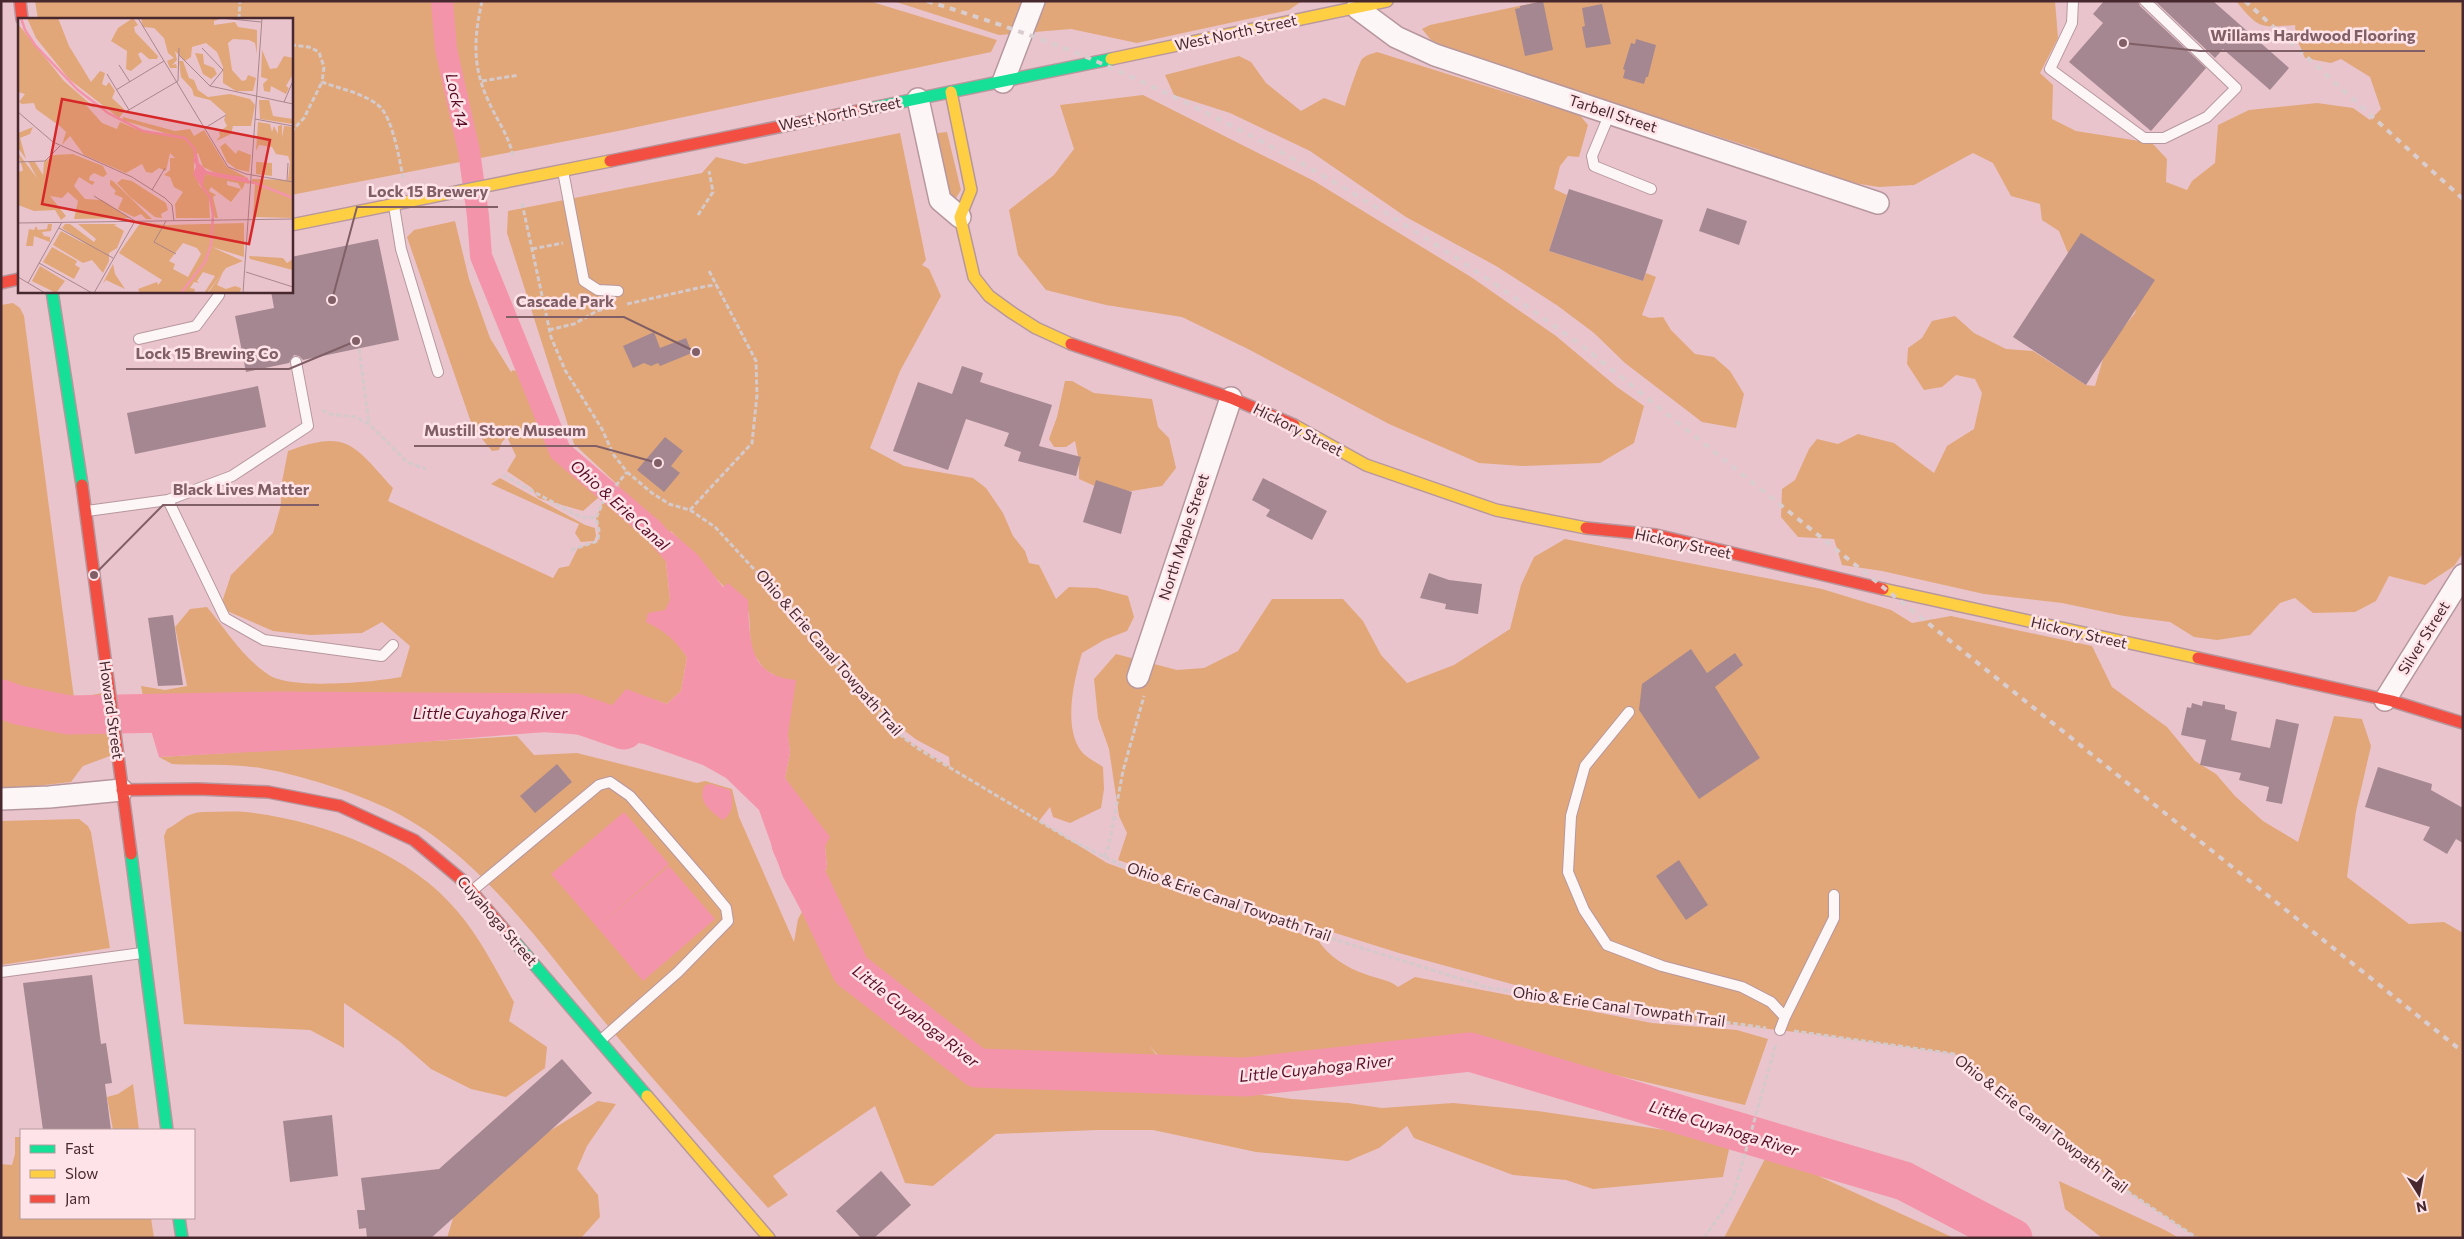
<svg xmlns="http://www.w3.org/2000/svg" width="2464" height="1239" font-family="Commissioner,sans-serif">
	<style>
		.green { fill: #e1a779; fill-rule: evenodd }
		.water { fill: #f494aa }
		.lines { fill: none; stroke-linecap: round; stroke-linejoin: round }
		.canal { stroke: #f494aa; stroke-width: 22 }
		.river { stroke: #f494aa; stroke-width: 39 }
		.building { fill: #a48791 }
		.lane-casing { stroke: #b7979e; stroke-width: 12 }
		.street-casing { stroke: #b7979e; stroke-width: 24 }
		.fast-casing { stroke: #b7979e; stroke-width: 14 }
		.slow-casing { stroke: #b7979e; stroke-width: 14 }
		.jam-casing { stroke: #b7979e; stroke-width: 14 }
		.path { stroke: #d4c9cb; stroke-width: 3; stroke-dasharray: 5 2.5; stroke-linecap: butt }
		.lane { stroke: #fcf6f7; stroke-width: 10 }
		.street { stroke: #fcf6f7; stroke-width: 21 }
		.fast { stroke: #16e098; stroke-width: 11 }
		.slow { stroke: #ffcf43; stroke-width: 11 }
		.jam { stroke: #f24e42; stroke-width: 11 }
		.rail { stroke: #d9cdcf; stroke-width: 4; stroke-dasharray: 6 6; stroke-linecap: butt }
		.labels { text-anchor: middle; stroke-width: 5; stroke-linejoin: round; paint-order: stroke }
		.street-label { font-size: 15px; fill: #48282f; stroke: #fee4e8 }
		.water-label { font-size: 16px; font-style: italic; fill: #590e27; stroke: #fee4e8 }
		.inset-river { fill: none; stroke: #f494aa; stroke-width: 2.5 }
		.inset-road { fill: none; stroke: #a9868d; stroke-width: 1 }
		.view { fill: #d62828; fill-opacity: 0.15; stroke: #d62828; stroke-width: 2.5 }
		.inset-edge { fill: none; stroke: #48282f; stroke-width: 2.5 }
		.leader { fill: none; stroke: #815f66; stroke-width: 2 }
		.callout-dot { fill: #815f66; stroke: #fee4e8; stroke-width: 2 }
		.callout-label { font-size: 16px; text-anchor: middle; font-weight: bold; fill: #815f66; stroke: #fee4e8; stroke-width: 5; stroke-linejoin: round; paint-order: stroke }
	</style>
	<rect width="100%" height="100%" fill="#eac4cc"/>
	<path class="green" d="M35,1H869L997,40L991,52L618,131L291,195V19H38Z
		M893,1H1302L1289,10L1137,43L1071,29L999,35Z
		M1543,1H2055L2058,38L2040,73L2053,85L2052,119L2076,131L2152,143L2167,159L2166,182L2187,190L2192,181L2215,163L2218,125L2249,110L2317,103L2353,108L2370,120L2381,109L2370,77L2341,59L2331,63L2305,58L2296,37L2295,25C2260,28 2259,29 2236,1H2463V553L2454,566L2425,585L2389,576L2376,601L2355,612L2313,613L2295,598L2280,603L2250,635L2217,640L2194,637L2170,622L2124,616L2062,603L1984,594L1882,571L1842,565L1834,539L1798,537L1781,517L1782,489L1795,480L1809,449L1817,439L1838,444L1858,434L1894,443L1934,473L1947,446L1974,429L1982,393L1975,379L1956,375L1942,387L1924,390L1907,364L1908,348L1922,338L1932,321L1955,316L1974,333L2006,349L2033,351L2086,385L2095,386L2106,349L2135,313L2140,289L2070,258L2059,231L2042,220L2040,204L2011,196L1993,163L1973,153L1914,185L1879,187L1847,182L1805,185L1781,183L1760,172V150L1466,56L1431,40L1422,29L1430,25Z
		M1377,52L1556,108L1577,112L1588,125L1579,157L1568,156L1560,166L1554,189L1567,195L1549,251L1643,281L1646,273L1656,277L1642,315L1650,318L1663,317L1671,330L1695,354L1714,357L1730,371L1744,394L1736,428L1702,422L1625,363L1594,333L1558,306L1496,266L1406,217L1310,151L1230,113L1174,95L1165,75L1239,56L1251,62L1266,83L1301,111L1324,98L1345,106C1347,98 1359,63 1362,59C1366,55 1371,54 1377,52Z
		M1143,95L1314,181L1471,277L1556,336L1617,387L1644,406L1634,443L1600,463L1522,466L1479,463L1389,424L1248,349L1182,317L1106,305L1046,290L1018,255L1009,210L1054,175L1074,149L1060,105Z
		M947,132L961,190L956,198H949L936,136L938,133Z
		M900,133L926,260L922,265L929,269L941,296L900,371L870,448L904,466L973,478L986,488L1003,513L1013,536L1025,551L1029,563L1039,565L1056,599L1069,587L1097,588L1128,596L1134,617L1127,631L1104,640L1082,653C1074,680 1064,722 1079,748C1083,756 1096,762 1103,767L1104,789L1101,808L1070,823L1053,817L1050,807L1039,821L1107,863L1318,940C1328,956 1347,968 1365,974C1377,979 1388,979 1398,987L1415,977L1652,1023L1737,1030L1768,1039L1745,1105L1576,1066L1477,1052L1487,1057L1470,1052L1245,1077L1175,1075L1149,1045L1178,1084L1292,1099L1348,1103L1382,1108L1453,1103L1538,1111L1731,1140L1723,1177L1593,1189L1566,1180L1513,1175L1414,1138L1407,1126L1379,1148L1348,1161L1256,1152L1153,1130H1096L996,1134L933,1186L905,1183L875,1106L773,1176L788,1195L768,1208C714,1148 660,1088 608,1026C544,950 483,856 391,810C358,794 302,775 265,769C237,763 201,766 172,764L159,757L517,736L534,755L577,753L697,783L705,781L732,789L739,817L794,942L798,919L827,867L825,846L812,816L785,778L790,753L781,679L764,669L751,650L749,613L671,531L666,561L670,600L662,629L675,640L687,657L681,691L667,704L626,690L610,708L575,713L343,712L146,714L141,686L165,690L187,686L175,627L190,609L207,607C226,630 244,659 269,675C291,690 375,682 401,677L410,646L382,622L362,633L310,635L273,631L220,608L231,575L273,533L281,505V487L288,451C349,428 354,446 393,488L388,501L553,578L559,568L569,566L578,548L598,541L599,530L596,518L604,500L620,487L574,444L507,233L508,211L702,173L716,157L745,164ZM890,720L917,740L949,757L950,767L882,724Z
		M455,221L469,279L490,338L511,372L513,370L538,381L553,406L554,426L578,459L597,476L599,497L583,511L538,498L532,488L507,471L516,456L507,437L502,442L499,450L492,451L473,428L407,237L414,230Z
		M13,303L20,308L24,316L74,698L109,692L118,753L83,766L71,782L1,790V305Z
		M1065,381H1072L1094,393L1152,399L1158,427L1169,438L1176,468L1162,486L1132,491L1104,490L1079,479V461L1075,441L1066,447H1054L1049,439L1057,417Z
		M500,478L585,525L595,528L596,536L594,541L581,542L575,533L579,524L491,484Z
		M1565,539L1822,589L1891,610L1912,623L1951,616L2092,646L2112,687L2167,727L2195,761L2216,774L2235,796L2263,821L2298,842L2334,716L2362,719L2371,746L2356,811L2347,877L2409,924L2444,922L2463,933V1238H2197L2124,1189L1955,1054L1812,1034L1693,1020L1530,989L1399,953L1313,926L1118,860L1127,833L1119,816L1109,749L1098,718L1094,679L1116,654L1177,670L1204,668L1238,651L1272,599H1343L1363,621L1381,655L1407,683L1454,665L1510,629L1521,585L1534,557Z
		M201,812C216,812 231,811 246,812C320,820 410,853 458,912C481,939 497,972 514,1002L509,1021L547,1047L545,1068L506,1097L471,1089L431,1069L399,1041L344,1003V1048L310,1030L184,1024L164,836L167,829C182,822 182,815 201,812Z
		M79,819L88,826L91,832L110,948L1,965V821Z
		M133,1084L139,1130H113L107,1097L118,1094Z
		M598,1101L616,1104L587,1146L577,1169L598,1195L600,1217L581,1238H447L454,1215L548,1132Z
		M15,1137H21V1218H151L154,1238H1V1164L12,1165L15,1154Z
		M1768,1153L1954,1238H1724Z
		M2059,1181L2165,1230L2179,1238H2102L2065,1209Z"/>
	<path class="water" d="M670,531L697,554L723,587L728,583L748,600C750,638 747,677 796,680L788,734L790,753L785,778L830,837L825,846L827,867L802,912L783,877L759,810L726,778L703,765L644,744L596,736L545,732L386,745L159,757L146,714L343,712L575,713L610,708L626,689L667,704L681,691L687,657C675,640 665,631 646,622L648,613L665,610L670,600L666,561Z
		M711,784L730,790C734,802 733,813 723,820C712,812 696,802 705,785Z
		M624,812L669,864L597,927L551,874Z
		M669,866L715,919L643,981L597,927Z"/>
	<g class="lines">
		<path class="canal" d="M442,1L446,49L469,151L478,216L481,256L560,451L653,530L688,570"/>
		<path class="river" d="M1,699L18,705L69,715L275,711L575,713L624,730
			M791,844L851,970L977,1068L1245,1077L1470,1052L1904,1181L2013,1238"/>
	</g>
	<path class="building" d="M1543,1L1553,50L1525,56L1515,9L1520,8V6Z
		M2104,1H2138L2140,6L2206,68L2151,131L2069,62L2103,23L2093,14Z
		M2155,1H2213L2289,68L2270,90L2223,49L2215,58Z
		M1602,4L1611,44L1586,48L1582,27L1585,26L1582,8Z
		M1636,39L1656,45L1648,77H1646L1644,84L1623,78L1625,70L1623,69L1631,43L1635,44Z
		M1569,189L1663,220L1643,281L1549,251Z
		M1707,208L1747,221L1739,245L1699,231Z
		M2081,233L2155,280L2086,385L2013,337Z
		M378,239L399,340L303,360L299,356L294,355L289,363L246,372L235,316L274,308L271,291H291V257Z
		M654,332L660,348L686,338L692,353L660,366L658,363L651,366L644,363L633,368L623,346Z
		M962,366L983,373L980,382L1052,405L1039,446L1081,457L1076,476L1018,461L1021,452L1004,446L1009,433L966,419L948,470L893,451L918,382L952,394Z
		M258,386L266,427L135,454L127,413Z
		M665,437L683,451L671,466L680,473L664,492L637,470Z
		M1263,478L1327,511L1312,540L1266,516L1270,510L1252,500Z
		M1096,480L1132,492L1121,534L1083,522Z
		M1429,573L1449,580L1482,584L1478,614L1445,609L1446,604L1420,598Z
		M173,615L183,685L158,686L148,618Z
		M1691,649L1707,673L1735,653L1743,665L1715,687L1760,758L1699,799L1639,710L1642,684Z
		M2203,701L2225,705V709L2237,712L2231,740L2270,748L2276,719L2299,724L2282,804L2266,801L2269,787L2239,780L2241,773L2200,765L2206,740L2181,735L2187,707L2191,708L2192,703L2202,706Z
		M557,764L572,782L535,813L520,796Z
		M2378,767L2432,784L2431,790L2463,808V843L2456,839L2447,854L2423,840L2430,827L2365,807Z
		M1679,860L1708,905L1686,920L1656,876Z
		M92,975L101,1044L106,1043L112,1083L105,1084L111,1130H43L23,983Z
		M562,1059L592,1093L431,1238H367L366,1228L359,1229L357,1210H365L361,1178L439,1169Z
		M332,1115L338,1176L290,1182L283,1121Z
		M881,1171L911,1205L874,1238H861L836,1211Z"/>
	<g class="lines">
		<g class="lane-casing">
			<path id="lane" d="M2073,1L2072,23L2050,69L2144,138H2164L2207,117L2236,88L2145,1
				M1610,113L1592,156L1594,166L1651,189
				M563,171L584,281L598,290L618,291
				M394,206L401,249L438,372
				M139,339L196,326L219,295L218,291
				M168,500L225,618L264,640L382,656L393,645
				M87,511L168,500L232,476L308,426L296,362
				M1629,712L1585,766L1571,816L1568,872L1584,910L1607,945L1662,966L1742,987L1771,1002L1785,1017L1780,1030
				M473,890L599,785L610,782L630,796L702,879L726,908L728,921L678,972L601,1040
				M1,972L142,953
				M1785,1017L1834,918V895"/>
		</g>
		<g class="street-casing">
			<path id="street" d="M1357,8L1396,37L1435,55L1878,203
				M1003,82L1034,1
				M918,99L940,200L960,217
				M1138,677L1231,398
				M2385,700L2463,575
				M1,799L49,797L122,790"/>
		</g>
		<g class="fast-casing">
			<path id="fast" d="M867,109L1111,59
				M52,291L82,485
				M131,854L167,1130
				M509,935L647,1096
				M179,1218L182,1238"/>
		</g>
		<g class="slow-casing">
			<path id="slow" d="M1111,59L1387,1
				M951,92L971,190L960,217L974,277L989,296L1011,312L1036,328L1071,344
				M291,225L610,161
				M1294,425L1366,465L1496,510L1586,528
				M1883,589L2198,658
				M647,1096L769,1238"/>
		</g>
		<g class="jam-casing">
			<path id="jam" d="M20,1L22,19
				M610,161L867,109
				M1,283L19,279
				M1071,344L1231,398L1294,425
				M82,485L131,854
				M1586,528L1656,535L1883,589
				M2198,658L2392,701L2463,723
				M122,790L198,789L268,792L340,806L414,840L462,880L509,935"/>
		</g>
		<path class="path" d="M482,1C474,37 472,66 488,100C496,119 510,137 513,157
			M239,19L240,1
			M291,45L309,47L319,52L324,67L322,82C340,89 364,93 379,106C392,116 400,161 403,178
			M482,81L519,75
			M291,132L304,118L322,82
			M522,203L551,337L565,370L602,429L613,454L627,472L652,493L669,504L690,510L715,527L764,580L895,731L917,748L1071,840L1123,866L1317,934L1490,988L1766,1028
			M698,215L713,192L709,171
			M532,249L563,243
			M627,304L707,286L717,285
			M549,330L574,324L597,311L611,307
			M359,349L369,424
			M322,410L330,414L356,417L369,424L407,462L426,469
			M503,475L580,517L596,518
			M690,510L752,443L757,395L756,361L708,269
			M571,550L598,541L599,530L596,518L604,500L627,472
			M1104,857L1109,845L1123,771L1144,696
			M1794,1031L1955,1054L2124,1189L2197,1238
			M1704,1238L1733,1196L1776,1044"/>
		<use href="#lane" class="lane"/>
		<use href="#street" class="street"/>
		<use href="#fast" class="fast"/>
		<use href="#slow" class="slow"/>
		<use href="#jam" class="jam"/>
		<path class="rail" d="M927,1C984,19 1042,38 1098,62C1274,139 1432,235 1586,349L2463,1052
			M2245,1L2463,199"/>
	</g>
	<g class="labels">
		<g class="street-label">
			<text transform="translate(1236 33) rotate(-12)" y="5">West North Street</text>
			<text transform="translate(840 114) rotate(-11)" y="5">West North Street</text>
			<text transform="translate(1613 114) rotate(18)" y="5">Tarbell Street</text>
			<text transform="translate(1298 430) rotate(27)" y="5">Hickory Street</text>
			<text transform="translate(1184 537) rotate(-72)" y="5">North Maple Street</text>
			<text transform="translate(1683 544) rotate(12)" y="5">Hickory Street</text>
			<text transform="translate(2079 633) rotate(13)" y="5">Hickory Street</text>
			<text transform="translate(2424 638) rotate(-58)" y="5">Silver Street</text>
			<text transform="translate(829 653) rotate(49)" y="5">Ohio &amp; Erie Canal Towpath Trail</text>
			<text transform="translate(111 710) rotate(82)" y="5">Howard Street</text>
			<text transform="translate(1229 902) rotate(19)" y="5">Ohio &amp; Erie Canal Towpath Trail</text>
			<text transform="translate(497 921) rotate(49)" y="5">Cuyahoga Street</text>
			<text transform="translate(1619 1007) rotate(8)" y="5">Ohio &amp; Erie Canal Towpath Trail</text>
			<text transform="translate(2041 1124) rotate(38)" y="5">Ohio &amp; Erie Canal Towpath Trail</text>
		</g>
		<g class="water-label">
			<text transform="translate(457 100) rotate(78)" y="6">Lock 14</text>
			<text transform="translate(620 505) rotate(42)" y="6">Ohio &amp; Erie Canal</text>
			<text x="490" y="719">Little Cuyahoga River</text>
			<text transform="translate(916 1016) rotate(38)" y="6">Little Cuyahoga River</text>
			<text transform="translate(1316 1068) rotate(-6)" y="6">Little Cuyahoga River</text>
			<text transform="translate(1724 1128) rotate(17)" y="6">Little Cuyahoga River</text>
		</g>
	</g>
	<g transform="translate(18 18)">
		<rect width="275" height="275" fill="#eac4cc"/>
		<path d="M9,0H40L51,28L73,64L82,53L87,55L84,66L88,68L91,64L97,73L94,80L107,92L101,100L51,61L18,20ZM115,0L120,7L116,9L117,14L140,38L139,41H131L123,34L120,36L124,44L113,53L108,51L109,33L93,23L100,10ZM123,0H204L196,3V7L217,4L220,9L239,12V36L237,25L231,22L215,21L210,25L214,52L224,63L228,62L230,57L238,60L235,73H218L205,65V49L199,34L188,25L174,29L173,39L167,43L157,33L159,42L154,47L158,46L159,50H152L149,43L156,40L150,35L146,20L136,10L125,9ZM0,6L46,63L77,90L67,86L84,105L99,111L102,104L123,113L150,116L104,102L105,99L157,113L172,111L176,118L186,112L209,149L230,160L200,156L185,149L180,135L176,139V156L183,170L187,156L231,164V166L227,165L224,172L220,165L209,163V167L223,171L213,184L193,169L191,173L198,177L195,179L200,200H197L191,180L192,200H158L157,186L165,174L156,169L152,159L146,157L152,152V140H157L152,135L148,153L141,150L134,155L128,154L124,146L108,155L66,137L52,118L44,127L48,114L43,109L18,91L16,85L4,86L1,84L7,76L0,74ZM244,32L252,51L259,50L266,38L275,40V56L268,68L271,70L268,76L253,68L252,74L246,73L245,66L250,61L243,59ZM177,35L185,36L186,46L196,50L199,56L193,61L185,56ZM161,43H165L171,60L176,62L180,72L190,79L212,76L232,81L237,87L233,108H215L213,116L198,123L202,118L201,114L209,108L206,102L208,96L192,82L176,78L174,71L163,59ZM241,82H251L255,98L275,101V106L242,101ZM240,104L252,106L254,114L256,108L260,116V108L264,107V120L266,108L275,109V200L235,199L237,166H234V161L270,162L272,144L270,138L258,136L254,129L241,127L238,133ZM15,109L12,116L2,120L8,141L0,130V115ZM207,125L218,136L220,132L233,137L231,154L218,151L209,144L202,129ZM0,135L19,160L10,143L17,144L25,157L26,144L36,137L55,136L85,148L89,156L85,159L76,155L72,158L71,162L77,164L74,167L61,159L56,168L67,181L84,182L112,200L56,201L60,183L50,174L44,180L32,178L48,198L43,202L37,192L16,193L0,187V151L2,154L5,152ZM238,144L254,145V158L238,156ZM104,161L114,163L148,185L150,192L143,196L144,200L137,199L112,179L99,165ZM92,162L95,163L134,201H128L123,196L116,199L100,191L105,180L96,176L98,173L92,167ZM123,204L148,207L226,205V239L194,229L225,243L208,250L189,275H186L197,258L185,254L179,263L181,265L176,264L172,270L177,271L176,275H122L120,271L139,264L140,267L144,262L101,235ZM165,225L179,230L183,236L170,259L155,251L157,246L151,243ZM30,206H34L33,213L24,214L26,218L32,219V224L16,218L15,228H8L11,211L16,212L18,208L20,212L29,211ZM47,206H52L76,224L78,221L60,206H100L96,207L106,213L99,230L91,235V243L85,255L74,242L65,245L35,227L43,213L69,227L44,210ZM34,229L59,243L57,247L62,250L56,261L25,244ZM231,238L265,240L269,245L275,241V252L232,241ZM95,246L97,256L107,271L88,262L85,265ZM22,248L47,263L38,275L14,263ZM205,254L199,267L208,271L217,268L223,270L222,275H190Z" fill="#e1a779" fill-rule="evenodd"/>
		<path d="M179,136L181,145L189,153L230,160L231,164L187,156L184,170L175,156L178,148L175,142Z" fill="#f494aa"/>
		<path class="inset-river" d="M3,0L7,12L17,27L60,72L90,95L125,113L167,120L176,130L178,141M195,157L237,165L275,180M163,275L187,244L193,227L195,197L192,179L183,167"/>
		<path class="inset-road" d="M120,0L210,149L228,156L275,164M203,0L243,4M184,30L205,52L192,68M161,37L192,68L275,86M101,47L112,64M89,56L111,92M98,72L146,43M266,84L275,63M109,93L160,63L161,30M0,94L35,124L114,159L147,180L154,187L156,203M237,101L275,108M187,110L208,97M0,144L27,143L42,128M269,162L270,145M134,172L147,150M148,203L136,224L158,236M0,205L275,201M41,210L95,240M21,245L74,275M228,254L275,269M0,259L27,275M10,265L44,204M76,275L117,203L76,178M225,275L244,0"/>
		<path class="view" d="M44,81L252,122L231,226L24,186Z"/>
		<rect width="275" height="275" class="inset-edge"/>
	</g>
	<path class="leader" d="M2123 43L2200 51H2425M332 300L357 207H498M696 352L624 317H506M356 341L289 369H126M658 463L596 446H414M94 575L163 505H319"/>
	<g class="callout-dot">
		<circle cx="2123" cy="43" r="5"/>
		<circle cx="332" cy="300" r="5"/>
		<circle cx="696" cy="352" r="5"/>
		<circle cx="356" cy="341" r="5"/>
		<circle cx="658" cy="463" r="5"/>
		<circle cx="94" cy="575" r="5"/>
	</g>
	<g class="callout-label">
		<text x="2313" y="41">Willams Hardwood Flooring</text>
		<text x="428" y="197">Lock 15 Brewery</text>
		<text x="565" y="307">Cascade Park</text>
		<text x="207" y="359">Lock 15 Brewing Co</text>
		<text x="505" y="436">Mustill Store Museum</text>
		<text x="241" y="495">Black Lives Matter</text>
	</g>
	<rect width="2464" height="1239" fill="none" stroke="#48282f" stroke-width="5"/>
	<rect x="20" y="1129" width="175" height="90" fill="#fee4e8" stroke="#b5999e"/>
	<rect x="30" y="1145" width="25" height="8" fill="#16e098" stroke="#b5999e"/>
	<text x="65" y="1154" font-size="15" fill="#48282f">Fast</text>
	<rect x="30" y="1170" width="25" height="8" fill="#ffcf43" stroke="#b5999e"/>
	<text x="65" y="1179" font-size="15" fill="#48282f">Slow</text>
	<rect x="30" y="1195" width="25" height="8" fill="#f24e42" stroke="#b5999e"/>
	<text x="65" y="1204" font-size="15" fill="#48282f">Jam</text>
	<g transform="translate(2419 1194) rotate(169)" stroke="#fee4e8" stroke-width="4" paint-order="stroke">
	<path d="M0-4L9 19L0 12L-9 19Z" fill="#48282f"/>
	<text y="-8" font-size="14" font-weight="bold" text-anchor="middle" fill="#48282f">N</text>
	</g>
</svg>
